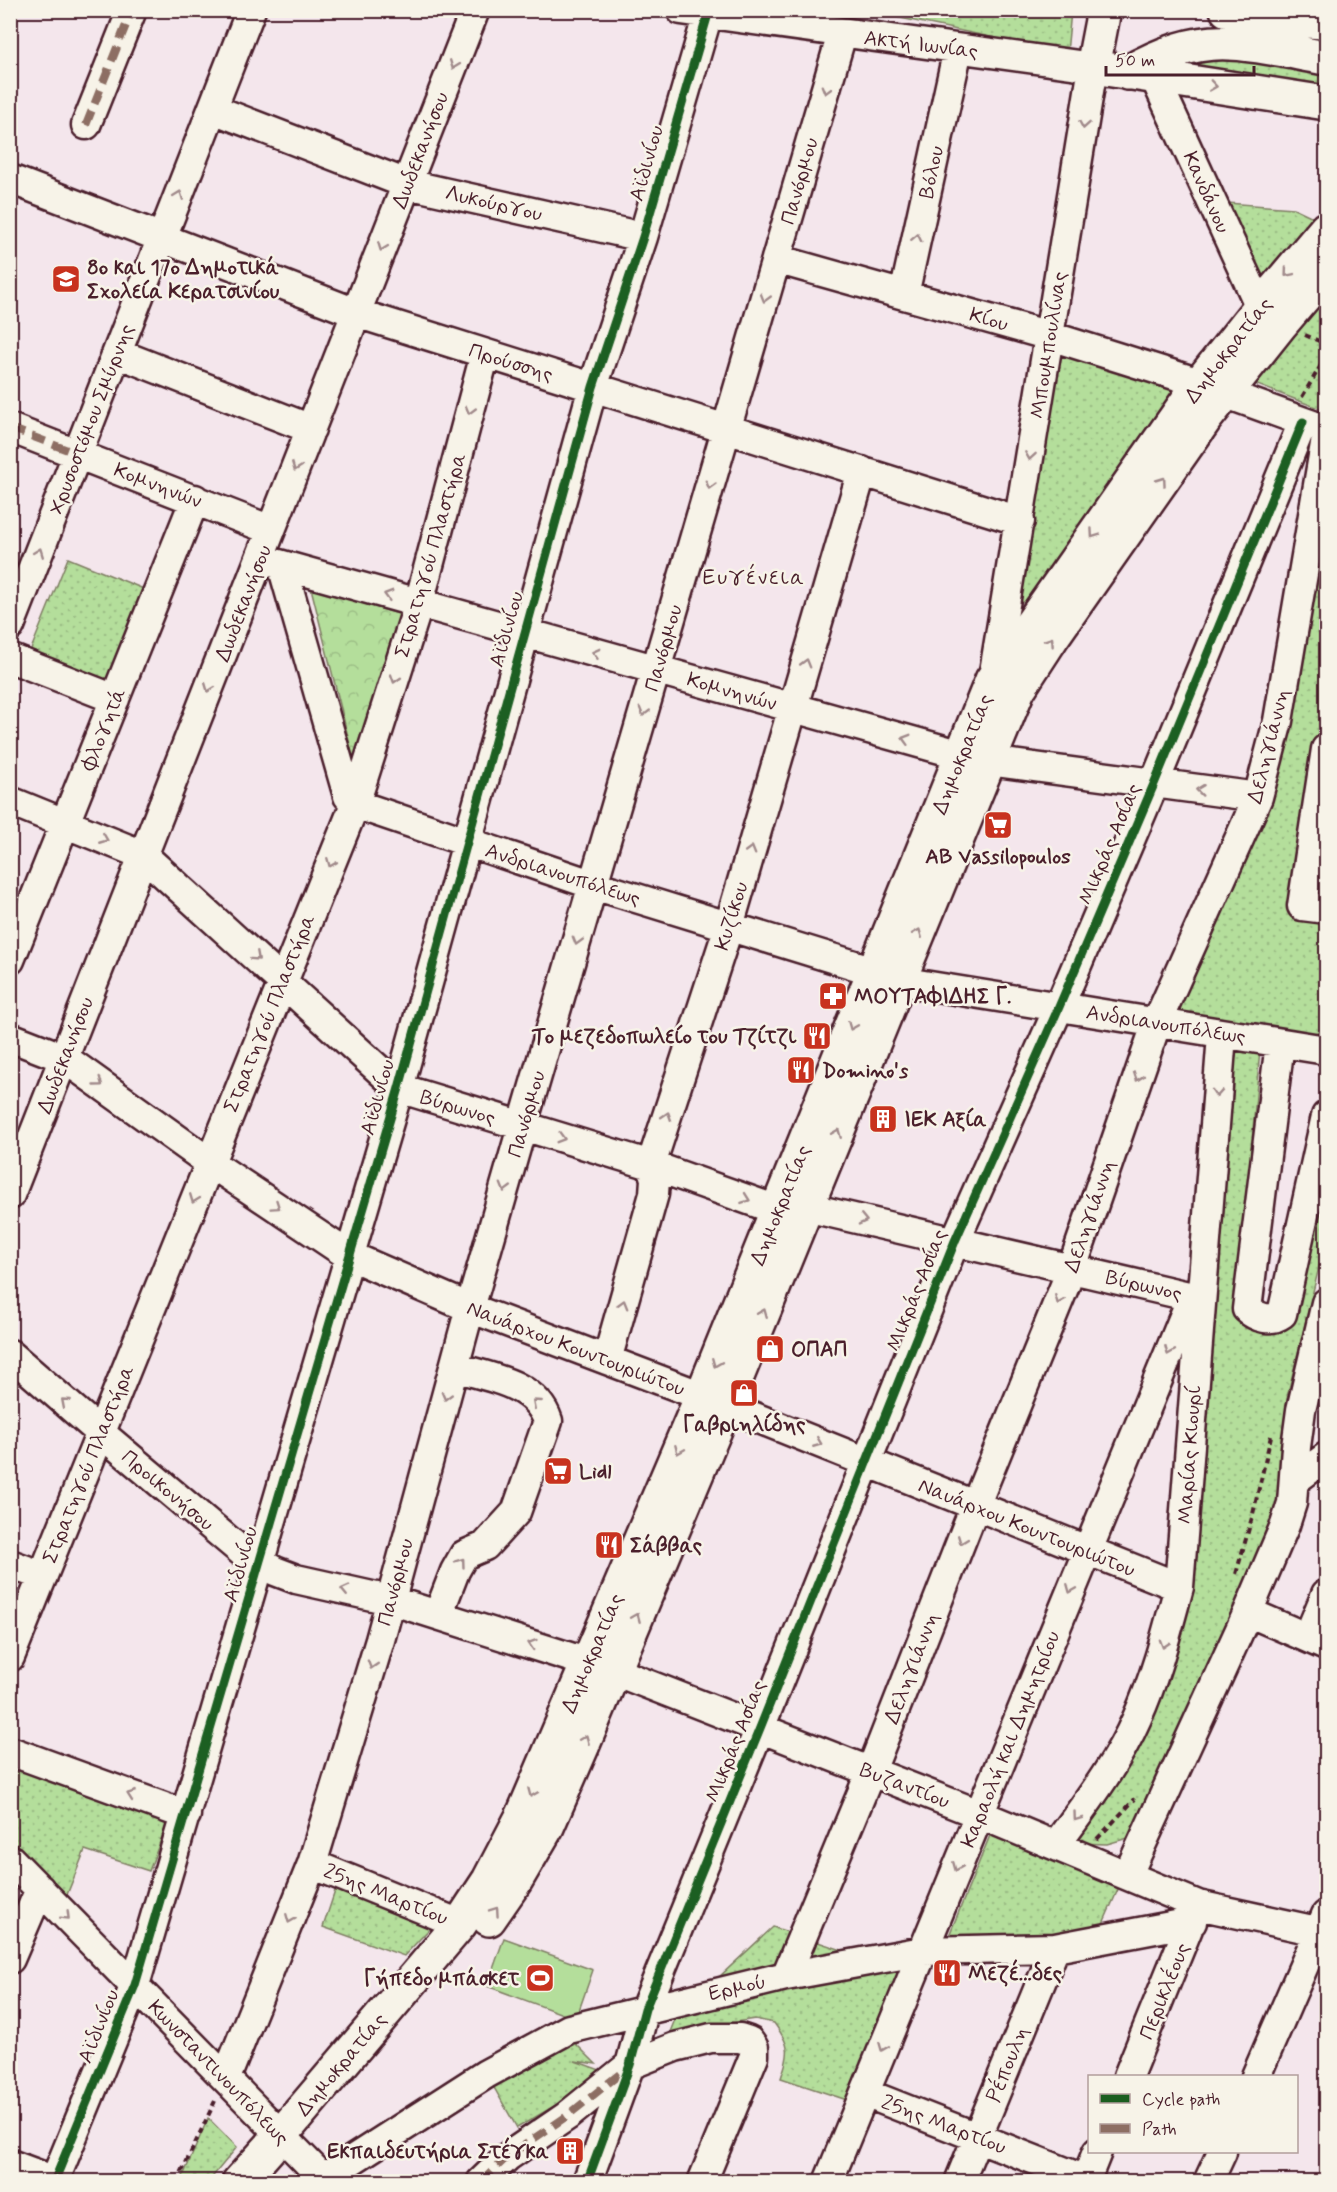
<svg xmlns="http://www.w3.org/2000/svg" width="1337" height="2192" font-family="Mynerve,sans-serif">
	<style>
		.green { fill: url(#green-dots); stroke: #7f7e63; stroke-width: 1.5 }
		.forest { fill: url(#forest-crowns); stroke: #7f7e63; stroke-width: 1.5 }
		.pitch { fill: #b4de9b; stroke: #7f7e63; stroke-width: 1.5 }
		.lines { fill: none; stroke-linecap: round; stroke-linejoin: round }
		.minor-casing { stroke: #4a1f2b; stroke-width: 33 }
		.major-casing { stroke: #4a1f2b; stroke-width: 38 }
		.path { stroke: #4a1f2b; stroke-width: 4; stroke-dasharray: 6 4.5; stroke-linecap: butt }
		.minor { stroke: #f7f3e8; stroke-width: 28 }
		.major { stroke: #f7f3e8; stroke-width: 33 }
		.quiet { stroke: #8d6e63; stroke-width: 8; stroke-dasharray: 15 8; stroke-linecap: butt }
		.cycleway-casing { stroke: #f7f3e8; stroke-width: 13 }
		.cycleway { stroke: #1b5e20; stroke-width: 9 }
		.oneway { stroke: #a0898a }
		.labels { text-anchor: middle; stroke-width: 5; stroke-linejoin: round; paint-order: stroke }
		.street-label { font-size: 21px; fill: #4a1f2b; stroke: #f7f3e8 }
		.poi-label { font-size: 21px; font-weight: bold; fill: #4a1f2b; stroke: #f7f3e8; text-anchor: start }
		.neighbourhood-label { font-size: 22px; letter-spacing: 1.5px; fill: #4a1f2b; stroke: #f7f3e8 }
	</style>
	<defs>
		<pattern id="green-dots" width="8" height="8" patternUnits="userSpaceOnUse" patternTransform="scale(1.5)"><rect width="8" height="8" fill="#b4de9b"/><path d="M2 2h.1M6 6h.1" fill="none" stroke="#9cbe86" stroke-width="1.8" stroke-linecap="round"/></pattern>
		<pattern id="forest-crowns" width="20" height="18" patternUnits="userSpaceOnUse" patternTransform="scale(1.5)"><rect width="20" height="18" fill="#b4de9b"/><path d="M2 6a3 3 0 1 1 6 0M12 15a3 3 0 1 1 6 0" fill="none" stroke="#9cbe86"/></pattern>
	</defs>
	<rect width="100%" height="100%" fill="#f4e6ec"/>
	<filter id="ink" filterUnits="userSpaceOnUse"><feTurbulence type="fractalNoise" baseFrequency=".0167" numOctaves="2"/><feDisplacementMap in="SourceGraphic" scale="12" xChannelSelector="R" yChannelSelector="G"/><feConvolveMatrix kernelMatrix="1 2 1 2 8 2 1 2 1" color-interpolation-filters="sRGB"/></filter>
	<g filter="url(#ink)">
		<path class="green" d="M867,11H1071L1067,53Z
			M1223,58L1326,70V94L1164,66Z
			M1227,203L1294,208L1315,218L1264,280Z
			M1326,286V411L1252,383Z
			M1054,341L1179,387L1028,606L1015,596Z
			M1326,466V710L1295,914L1326,916V1029L1312,1034L1170,1010L1265,800Z
			M68,558L151,592L110,692L27,659Z
			M1225,1042L1260,1049L1237,1314L1245,1328L1268,1333L1285,1328L1326,1164V1239L1288,1393L1280,1452L1285,1491L1139,1835L1107,1844L1073,1843L1157,1668Z
			M11,1759L169,1818L149,1871L85,1850L60,1912L11,1858Z
			M991,1833L1120,1885L1101,1928L956,1949L946,1943Z
			M336,1888L434,1924L404,1956L323,1927Z
			M773,1927L899,1969L902,2003L859,2104L781,2078C790,2051 791,2046 774,2023L755,2019L670,2032L676,2017Z
			M571,2039L596,2064L575,2061L603,2071L605,2076L517,2128L492,2084Z
			M208,2118L237,2147L209,2181H181Z"/>
		<path class="forest" d="M311,588L402,615L356,769Z"/>
		<path class="pitch" d="M504,1938L593,1970L576,2019L487,1986Z"/>
		<g class="lines">
			<g class="minor-casing">
				<path id="minor" d="M681,10L1093,67L993,678
					M1155,78L1260,307
					M213,109L407,184L643,237
					M86,125L132,10
					M10,179L356,313L1020,521
					M776,259L1050,336L1200,383
					M904,295L958,49
					M117,353L311,429
					M1224,393L1321,428
					M10,428L271,530
					M268,561L962,755
					M282,565L348,796L355,804L594,885L874,971
					M10,626L251,10
					M10,658L115,699
					M1326,749L1302,906L1326,909
					M989,761L1258,797
					M10,801L143,855L399,1088L651,1165L777,1210
					M10,960L195,499
					M899,981C1041,1004 1184,1027 1326,1050
					M10,1037L64,1058L209,1162L348,1255L470,1308L702,1396L1179,1587
					M1280,1043L1247,1309C1257,1318 1271,1322 1282,1314L1326,1116
					M10,1195L475,10
					M806,1207L1201,1299
					M10,1354L102,1434L241,1551L275,1571L296,1579L390,1600L614,1671L979,1814L1198,1905L1326,1933
					M607,1360L654,1194L655,1179L651,1165L729,926L862,471
					M1294,1481L1326,1457
					M10,1564L43,1576
					M1248,1612L1326,1646
					M438,1615L455,1571L464,1555L485,1546L516,1512L548,1421C536,1383 488,1377 454,1367
					M1308,1637L1326,1594
					M10,1657L355,804L419,603L485,354
					M10,1751L186,1815
					M1056,1845C1085,1805 1117,1764 1137,1718C1156,1676 1167,1631 1179,1587L1222,1035
					M10,1859L327,2182
					M312,1864L460,1924
					M1128,1874L1248,1612L1285,1525L1292,1503L1296,1447L1301,1410L1326,1303
					M10,1959L40,1889
					M786,1976L871,1771L975,1506L1072,1268L1157,1022L1258,797L1278,721L1326,438
					M1128,2076L1196,1909
					M1256,2076L1326,1915
					M226,2078L312,1864L380,1640L470,1308L522,1127L842,34
					M865,2093L1091,2182
					M10,2164L58,2182
					M324,2178L486,2074L569,2029L786,1976L923,1951L1055,1948L1192,1922
					M54,2182L135,1985L399,1088L593,387L643,237L708,14
					M481,2182L507,2157L567,2116L630,2065L675,2047L711,2038H740L749,2041L754,2048V2056L702,2182
					M587,2182L630,2065L645,2009L760,1728L955,1241L1059,1007L1154,784L1303,422
					M828,2182L1192,1297
					M959,2182L1055,1948
					M1085,2182L1097,2152
					M1208,2182L1222,2152"/>
			</g>
			<g class="major-casing">
				<path id="major" d="M1104,10L1093,67L1326,103
					M1227,10L1305,21L1326,22
					M1127,73C1158,55 1192,41 1229,43C1260,44 1296,53 1326,58
					M489,1919L516,1880L547,1827L582,1747L725,1406L1018,690L1053,636L1205,419L1281,324L1326,271
					M239,2182L281,2135L460,1924L489,1880L523,1815L702,1396L992,680L1200,383L1260,307L1326,229"/>
			</g>
			<path class="path" d="M1305,335L1326,344
				M1302,397L1326,357
				M1236,1574L1253,1514L1271,1436
				M1097,1839L1135,1799
				M177,2182L215,2101"/>
			<use href="#minor" class="minor"/>
			<use href="#major" class="major"/>
			<path class="quiet" d="M86,125L132,10
				M10,428L78,454
				M481,2182L507,2157L567,2116L626,2069"/>
			<g class="cycleway-casing">
				<path id="cycleway" d="M54,2182L135,1985L399,1088L593,387L643,237L708,14
					M587,2182L630,2065L645,2009L760,1728L955,1241L1059,1007L1154,784L1303,422"/>
			</g>
			<use href="#cycleway" class="cycleway"/>
		</g>
		<defs><path id="oneway-chevron" d="M-2-3.5L2.5 0L-2 3.5" fill="none" stroke-width="1.6" stroke-linecap="round" stroke-linejoin="round" transform="scale(1.5)"/></defs>
		<g class="oneway">
			<use href="#oneway-chevron" transform="translate(454 65) rotate(111)"/>
			<use href="#oneway-chevron" transform="translate(1213 86) rotate(8)"/>
			<use href="#oneway-chevron" transform="translate(826 90) rotate(106)"/>
			<use href="#oneway-chevron" transform="translate(1084 125) rotate(99)"/>
			<use href="#oneway-chevron" transform="translate(179 195) rotate(-69)"/>
			<use href="#oneway-chevron" transform="translate(917 238) rotate(-78)"/>
			<use href="#oneway-chevron" transform="translate(382 247) rotate(111)"/>
			<use href="#oneway-chevron" transform="translate(1288 273) rotate(130)"/>
			<use href="#oneway-chevron" transform="translate(765 298) rotate(106)"/>
			<use href="#oneway-chevron" transform="translate(470 410) rotate(105)"/>
			<use href="#oneway-chevron" transform="translate(1030 456) rotate(99)"/>
			<use href="#oneway-chevron" transform="translate(296 467) rotate(111)"/>
			<use href="#oneway-chevron" transform="translate(1162 481) rotate(-55)"/>
			<use href="#oneway-chevron" transform="translate(710 485) rotate(106)"/>
			<use href="#oneway-chevron" transform="translate(1094 534) rotate(125)"/>
			<use href="#oneway-chevron" transform="translate(39 552) rotate(-69)"/>
			<use href="#oneway-chevron" transform="translate(388 595) rotate(-164)"/>
			<use href="#oneway-chevron" transform="translate(1050 641) rotate(-56)"/>
			<use href="#oneway-chevron" transform="translate(596 653) rotate(-165)"/>
			<use href="#oneway-chevron" transform="translate(806 663) rotate(-74)"/>
			<use href="#oneway-chevron" transform="translate(395 679) rotate(108)"/>
			<use href="#oneway-chevron" transform="translate(209 688) rotate(111)"/>
			<use href="#oneway-chevron" transform="translate(644 712) rotate(106)"/>
			<use href="#oneway-chevron" transform="translate(906 739) rotate(-164)"/>
			<use href="#oneway-chevron" transform="translate(1200 790) rotate(-173)"/>
			<use href="#oneway-chevron" transform="translate(104 839) rotate(22)"/>
			<use href="#oneway-chevron" transform="translate(751 850) rotate(-74)"/>
			<use href="#oneway-chevron" transform="translate(331 863) rotate(112)"/>
			<use href="#oneway-chevron" transform="translate(918 933) rotate(-68)"/>
			<use href="#oneway-chevron" transform="translate(577 941) rotate(106)"/>
			<use href="#oneway-chevron" transform="translate(256 957) rotate(42)"/>
			<use href="#oneway-chevron" transform="translate(852 1026) rotate(112)"/>
			<use href="#oneway-chevron" transform="translate(1138 1077) rotate(109)"/>
			<use href="#oneway-chevron" transform="translate(99 1083) rotate(36)"/>
			<use href="#oneway-chevron" transform="translate(1217 1093) rotate(94)"/>
			<use href="#oneway-chevron" transform="translate(667 1116) rotate(-72)"/>
			<use href="#oneway-chevron" transform="translate(837 1133) rotate(-68)"/>
			<use href="#oneway-chevron" transform="translate(561 1138) rotate(16)"/>
			<use href="#oneway-chevron" transform="translate(505 1188) rotate(106)"/>
			<use href="#oneway-chevron" transform="translate(194 1199) rotate(111)"/>
			<use href="#oneway-chevron" transform="translate(746 1199) rotate(20)"/>
			<use href="#oneway-chevron" transform="translate(276 1206) rotate(34)"/>
			<use href="#oneway-chevron" transform="translate(863 1220) rotate(13)"/>
			<use href="#oneway-chevron" transform="translate(1059 1300) rotate(112)"/>
			<use href="#oneway-chevron" transform="translate(623 1304) rotate(-74)"/>
			<use href="#oneway-chevron" transform="translate(763 1313) rotate(-68)"/>
			<use href="#oneway-chevron" transform="translate(1169 1351) rotate(112)"/>
			<use href="#oneway-chevron" transform="translate(716 1363) rotate(112)"/>
			<use href="#oneway-chevron" transform="translate(446 1396) rotate(105)"/>
			<use href="#oneway-chevron" transform="translate(65 1402) rotate(-139)"/>
			<use href="#oneway-chevron" transform="translate(536 1403) rotate(-139)"/>
			<use href="#oneway-chevron" transform="translate(818 1443) rotate(22)"/>
			<use href="#oneway-chevron" transform="translate(679 1450) rotate(113)"/>
			<use href="#oneway-chevron" transform="translate(962 1540) rotate(111)"/>
			<use href="#oneway-chevron" transform="translate(461 1562) rotate(-54)"/>
			<use href="#oneway-chevron" transform="translate(1071 1589) rotate(112)"/>
			<use href="#oneway-chevron" transform="translate(345 1590) rotate(-167)"/>
			<use href="#oneway-chevron" transform="translate(636 1617) rotate(-67)"/>
			<use href="#oneway-chevron" transform="translate(532 1644) rotate(-162)"/>
			<use href="#oneway-chevron" transform="translate(1164 1644) rotate(107)"/>
			<use href="#oneway-chevron" transform="translate(372 1665) rotate(107)"/>
			<use href="#oneway-chevron" transform="translate(585 1739) rotate(-67)"/>
			<use href="#oneway-chevron" transform="translate(532 1793) rotate(113)"/>
			<use href="#oneway-chevron" transform="translate(131 1795) rotate(-160)"/>
			<use href="#oneway-chevron" transform="translate(1077 1817) rotate(126)"/>
			<use href="#oneway-chevron" transform="translate(957 1867) rotate(112)"/>
			<use href="#oneway-chevron" transform="translate(495 1911) rotate(-55)"/>
			<use href="#oneway-chevron" transform="translate(66 1916) rotate(45)"/>
			<use href="#oneway-chevron" transform="translate(290 1919) rotate(112)"/>
			<use href="#oneway-chevron" transform="translate(883 2047) rotate(112)"/>
		</g>
	</g>
	<defs>
		<g id="school-square" transform="scale(1.5)"><rect x="-9" y="-9" width="18" height="18" rx="4" fill="#c8321e" stroke="#f7f3e8"/><path d="M0-5L7-2L0 1L-7-2ZM-4 1L0 2.5L4 1V4Q0 6-4 4Z" fill="#fff"/></g>
		<g id="supermarket-square" transform="scale(1.5)"><rect x="-9" y="-9" width="18" height="18" rx="4" fill="#c8321e" stroke="#f7f3e8"/><path d="M-6-5.5h2.5l.6 2H6L4.5 2H-2.5L-4.4-4H-6ZM-1.5 3.2a1.3 1.3 0 1 0 .1 0ZM3 3.2a1.3 1.3 0 1 0 .1 0Z" fill="#fff"/></g>
		<g id="pharmacy-square" transform="scale(1.5)"><rect x="-9" y="-9" width="18" height="18" rx="4" fill="#c8321e" stroke="#f7f3e8"/><path d="M-2-6h4v4h4v4h-4v4h-4v-4h-4v-4h4Z" fill="#fff"/></g>
		<g id="restaurant-square" transform="scale(1.5)"><rect x="-9" y="-9" width="18" height="18" rx="4" fill="#c8321e" stroke="#f7f3e8"/><path d="M-5-6h1v4h1v-4h1v4h1v-4h1v5L-1.5 .5V6h-2V.5L-5-1ZM5-6V6H3V1.5H1.5Q1.5-4 5-6Z" fill="#fff"/></g>
		<g id="building-square" transform="scale(1.5)"><rect x="-9" y="-9" width="18" height="18" rx="4" fill="#c8321e" stroke="#f7f3e8"/><path d="M-4-6H4V6H1V3H-1V6H-4ZM-2.5-4.3h1.7v1.8h-1.7ZM.8-4.3h1.7v1.8H.8ZM-2.5-1h1.7V.8h-1.7ZM.8-1h1.7V.8H.8Z" fill="#fff"/></g>
		<g id="shop-square" transform="scale(1.5)"><rect x="-9" y="-9" width="18" height="18" rx="4" fill="#c8321e" stroke="#f7f3e8"/><path d="M-5-2.5h2.3a2.7 3.5 0 0 1 5.4 0H5L5.5 6h-11ZM-1.5-2.5h3a1.5 2.3 0 0 0-3 0Z" fill="#fff"/></g>
		<g id="stadium-square" transform="scale(1.5)"><rect x="-9" y="-9" width="18" height="18" rx="4" fill="#c8321e" stroke="#f7f3e8"/><path d="M0-5a6.5 5 0 1 0 0 10a6.5 5 0 1 0 0-10ZM-3.5-1.8h7v3.6h-7Z" fill="#fff"/></g>
	</defs>
	<g fill-rule="evenodd">
		<use href="#school-square" x="66" y="279"/>
		<use href="#supermarket-square" x="998" y="825"/>
		<use href="#pharmacy-square" x="833" y="996"/>
		<use href="#restaurant-square" x="817" y="1036"/>
		<use href="#restaurant-square" x="801" y="1070"/>
		<use href="#building-square" x="883" y="1119"/>
		<use href="#shop-square" x="770" y="1349"/>
		<use href="#shop-square" x="744" y="1393"/>
		<use href="#supermarket-square" x="558" y="1471"/>
		<use href="#restaurant-square" x="609" y="1545"/>
		<use href="#restaurant-square" x="947" y="1973"/>
		<use href="#stadium-square" x="540" y="1978"/>
		<use href="#building-square" x="570" y="2151"/>
	</g>
	<g class="labels">
		<g class="street-label">
			<text transform="translate(921 44) rotate(7)" y="7">Ακτή Ιωνίας</text>
			<text transform="translate(420 150) rotate(-69)" y="7">Δωδεκανήσου</text>
			<text transform="translate(646 163) rotate(-74)" y="7">Αϊδινίου</text>
			<text transform="translate(931 172) rotate(-78)" y="7">Βόλου</text>
			<text transform="translate(799 181) rotate(-74)" y="7">Πανόρμου</text>
			<text transform="translate(1207 192) rotate(66)" y="7">Κανδάνου</text>
			<text transform="translate(494 203) rotate(13)" y="7">Λυκούργου</text>
			<text transform="translate(989 319) rotate(16)" y="7">Κίου</text>
			<text transform="translate(1048 345) rotate(-81)" y="7">Μπουμπουλίνας</text>
			<text transform="translate(1228 350) rotate(-52)" y="7">Δημοκρατίας</text>
			<text transform="translate(511 362) rotate(17)" y="7">Προύσσης</text>
			<text transform="translate(91 419) rotate(-69)" y="7">Χρυσοστόμου Σμύρνης</text>
			<text transform="translate(158 485) rotate(21)" y="7">Κομνηνών</text>
			<text transform="translate(430 555) rotate(-74)" y="7">Στρατηγού Πλαστήρα</text>
			<text transform="translate(243 603) rotate(-69)" y="7">Δωδεκανήσου</text>
			<text transform="translate(506 629) rotate(-74)" y="7">Αϊδινίου</text>
			<text transform="translate(663 648) rotate(-74)" y="7">Πανόρμου</text>
			<text transform="translate(732 691) rotate(16)" y="7">Κομνηνών</text>
			<text transform="translate(103 729) rotate(-68)" y="7">Φλογητά</text>
			<text transform="translate(1268 746) rotate(-76)" y="7">Δεληγιάννη</text>
			<text transform="translate(962 754) rotate(-68)" y="7">Δημοκρατίας</text>
			<text transform="translate(1109 844) rotate(-67)" y="7">Μικράς Ασίας</text>
			<text transform="translate(563 874) rotate(18)" y="7">Ανδριανουπόλεως</text>
			<text transform="translate(731 916) rotate(-73)" y="7">Κυζίκου</text>
			<text transform="translate(269 1013) rotate(-68)" y="7">Στρατηγού Πλαστήρα</text>
			<text transform="translate(1166 1024) rotate(9)" y="7">Ανδριανουπόλεως</text>
			<text transform="translate(65 1055) rotate(-69)" y="7">Δωδεκανήσου</text>
			<text transform="translate(377 1097) rotate(-74)" y="7">Αϊδινίου</text>
			<text transform="translate(458 1107) rotate(17)" y="7">Βύρωνος</text>
			<text transform="translate(526 1114) rotate(-74)" y="7">Πανόρμου</text>
			<text transform="translate(780 1205) rotate(-68)" y="7">Δημοκρατίας</text>
			<text transform="translate(1089 1216) rotate(-71)" y="7">Δεληγιάννη</text>
			<text transform="translate(1144 1285) rotate(13)" y="7">Βύρωνος</text>
			<text transform="translate(916 1290) rotate(-68)" y="7">Μικράς Ασίας</text>
			<text transform="translate(576 1348) rotate(21)" y="7">Ναυάρχου Κουντουριώτου</text>
			<text transform="translate(1189 1455) rotate(-86)" y="7">Μαρίας Κιουρί</text>
			<text transform="translate(88 1464) rotate(-68)" y="7">Στρατηγού Πλαστήρα</text>
			<text transform="translate(168 1490) rotate(40)" y="7">Προικονήσου</text>
			<text transform="translate(1027 1527) rotate(22)" y="7">Ναυάρχου Κουντουριώτου</text>
			<text transform="translate(240 1564) rotate(-74)" y="7">Αϊδινίου</text>
			<text transform="translate(395 1582) rotate(-75)" y="7">Πανόρμου</text>
			<text transform="translate(592 1653) rotate(-67)" y="7">Δημοκρατίας</text>
			<text transform="translate(911 1668) rotate(-69)" y="7">Δεληγιάννη</text>
			<text transform="translate(1010 1739) rotate(-68)" y="7">Καραολή και Δημητρίου</text>
			<text transform="translate(735 1741) rotate(-68)" y="7">Μικράς Ασίας</text>
			<text transform="translate(905 1785) rotate(21)" y="7">Βυζαντίου</text>
			<text transform="translate(386 1894) rotate(22)" y="7">25ης Μαρτίου</text>
			<text transform="translate(737 1987) rotate(-13)" y="7">Ερμού</text>
			<text transform="translate(1164 1991) rotate(-68)" y="7">Περικλέους</text>
			<text transform="translate(98 2026) rotate(-68)" y="7">Αϊδινίου</text>
			<text transform="translate(341 2064) rotate(-50)" y="7">Δημοκρατίας</text>
			<text transform="translate(1007 2064) rotate(-68)" y="7">Ρέπουλη</text>
			<text transform="translate(219 2072) rotate(46)" y="7">Κωνσταντινουπόλεως</text>
			<text transform="translate(944 2124) rotate(21)" y="7">25ης Μαρτίου</text>
		</g>
		<g class="poi-label">
			<text x="87" y="274">8ο και 17ο Δημοτικά<tspan x="87" dy="24">Σχολεία Κερατσινίου</tspan></text>
			<text x="998" y="863" text-anchor="middle">AB Vassilopoulos</text>
			<text x="854" y="1003">ΜΟΥΤΑΦΙΔΗΣ Γ.</text>
			<text x="796" y="1043" text-anchor="end">Το μεζεδοπωλείο του Τζίτζι</text>
			<text x="822" y="1077">Domino's</text>
			<text x="904" y="1126">ΙΕΚ Αξία</text>
			<text x="791" y="1356">ΟΠΑΠ</text>
			<text x="744" y="1431" text-anchor="middle">Γαβριηλίδης</text>
			<text x="579" y="1478">Lidl</text>
			<text x="630" y="1552">Σάββας</text>
			<text x="968" y="1980">Μεζέ...δες</text>
			<text x="519" y="1985" text-anchor="end">Γήπεδο μπάσκετ</text>
			<text x="549" y="2158" text-anchor="end">Εκπαιδευτήρια Στέγκα</text>
		</g>
		<g class="neighbourhood-label">
			<text x="754" y="584">Ευγένεια</text>
		</g>
	</g>
	<rect width="1337" height="2192" fill="none" stroke="#f7f3e8" stroke-width="36"/>
	<rect x="18" y="18" width="1301" height="2156" fill="none" stroke="#4a1f2b" stroke-width="2" filter="url(#ink)"/>
	<rect x="1088" y="2075" width="210" height="78" fill="#f7f3e8" stroke="#b29e9c" stroke-width="1.5"/>
	<rect x="1100" y="2094" width="30" height="9" fill="#1b5e20" stroke="#b29e9c" stroke-width="1.5"/>
	<text x="1142" y="2105" font-size="18" fill="#4a1f2b">Cycle path</text>
	<rect x="1100" y="2124" width="30" height="9" fill="#8d6e63" stroke="#b29e9c" stroke-width="1.5"/>
	<text x="1142" y="2135" font-size="18" fill="#4a1f2b">Path</text>
	<path d="M1106 66v9h148v-9" fill="none" stroke="#4a1f2b" stroke-width="3"/>
	<text x="1115" y="66" font-size="18" fill="#4a1f2b" stroke="#f7f3e8" stroke-width="4.5" paint-order="stroke">50 m</text>
</svg>
